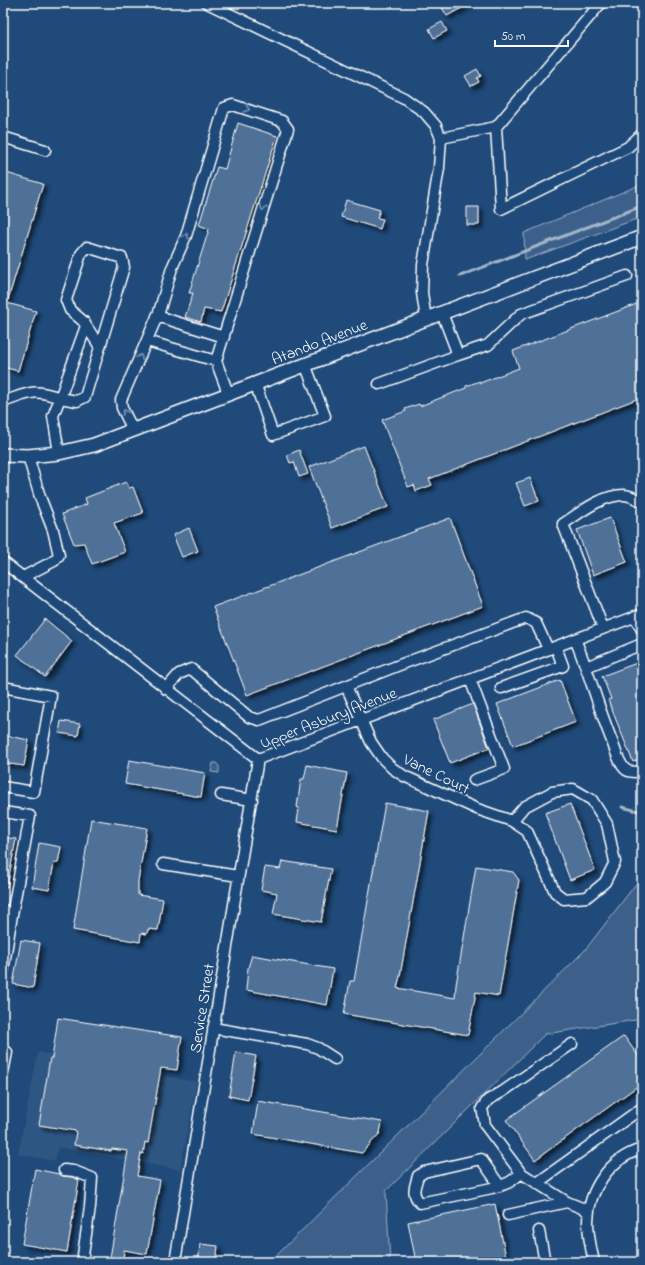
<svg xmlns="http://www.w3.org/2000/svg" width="645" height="1265" font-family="'Indie Flower',sans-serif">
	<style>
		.built { fill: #2e5683 }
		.green { fill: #3c618b; stroke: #9eb0c5 }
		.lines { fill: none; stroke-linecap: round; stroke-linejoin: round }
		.stream { stroke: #a3b5c8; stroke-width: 3 }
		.building { fill: #507197; stroke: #fff; filter: url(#shadow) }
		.minor-casing { stroke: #fff; stroke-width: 13 }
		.major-casing { stroke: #fff; stroke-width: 16 }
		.minor { stroke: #1f4a7a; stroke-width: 10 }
		.major { stroke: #1f4a7a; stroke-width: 13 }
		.oneway { stroke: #7992af }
		.labels { text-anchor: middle; stroke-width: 4; stroke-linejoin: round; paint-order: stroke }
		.street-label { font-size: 16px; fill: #fff; stroke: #1f4a7a }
	</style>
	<defs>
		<filter id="shadow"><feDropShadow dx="3.5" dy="3.5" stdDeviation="2" flood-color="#0009"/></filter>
	</defs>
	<rect width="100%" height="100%" fill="#1f4a7a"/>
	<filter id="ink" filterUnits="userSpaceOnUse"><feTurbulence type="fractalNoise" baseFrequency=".025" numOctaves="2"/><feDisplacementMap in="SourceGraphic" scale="8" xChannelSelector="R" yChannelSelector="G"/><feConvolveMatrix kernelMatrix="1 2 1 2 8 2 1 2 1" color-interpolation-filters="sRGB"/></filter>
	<g filter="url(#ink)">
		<path class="built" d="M38,1052L197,1082L180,1170L58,1147L55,1161L18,1154Z"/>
		<path class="green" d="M642,184V217L525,260L524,233Z
			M213,763H216L219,766V773L211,772Z
			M642,876V1019L545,1034L386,1191L390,1262H270L585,950Z"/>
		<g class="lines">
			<path class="stream" d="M460,276L642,206
				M622,807L642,812"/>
		</g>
		<path class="building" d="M447,3H471L447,16L441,6Z
			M442,22L447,31L434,38L429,29Z
			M477,69L481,76L477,78L479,82L471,86L465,76Z
			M238,123L277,136L221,312L204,309L201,322L185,317L193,293H189L209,229L199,225L217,167L225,169Z
			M3,172L43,184L7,303L36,311L18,371L3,367Z
			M346,200L380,210L377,218L383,219L380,229L341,217Z
			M467,207H479V225H467Z
			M642,302V397L429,479L432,485L416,491L414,485L408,487L382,420L406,411L405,409L419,404L420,406L466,388V386L480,381V383L519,368L513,351Z
			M364,446L388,507L332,528L309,467Z
			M299,450L308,474L299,477L294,462L290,463L287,455Z
			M530,478L539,501L525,506L516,483Z
			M126,482L129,488L133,487L143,513L114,523L125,552L92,564L84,543L74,544L62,514L87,504L85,498Z
			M450,518L483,606L247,695L213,607Z
			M610,518L627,562L593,575L577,530Z
			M189,528L198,551L182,557L173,535Z
			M45,619L72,641L45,677L17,655Z
			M642,661V758L633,762L608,700L611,699L602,676Z
			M560,680L576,722L513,746L497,704Z
			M473,704L489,748L450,763L433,720Z
			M61,721L80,724L78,736L59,733Z
			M3,735L29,740L24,766L3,763Z
			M129,760L205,773L201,797L125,784Z
			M307,765L347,773L337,829L297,822L299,808L297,807L301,779H304Z
			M385,803L429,811L400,976L397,988L455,998L456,985L476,866L513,872L519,880L499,996L476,992L468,1035L344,1014L350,981H354Z
			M570,804L595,870L570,880L545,813Z
			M91,819L147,828L138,881V895L163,899L158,930L148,929L147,934L141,933L140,942L73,930Z
			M3,837L16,839L7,887H3Z
			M39,843L61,847L58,863H54L49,890L32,887Z
			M282,861L331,869L321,922L273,914L277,893L261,890L265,867L280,869Z
			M21,940L40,943L33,988L13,984Z
			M252,955L333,969L327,1005L246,990L248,968Z
			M58,1018L182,1037L177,1070L161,1068L148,1143L145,1142L143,1154L141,1153L137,1176L160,1180L147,1254L124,1250L123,1261L110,1258L128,1151L112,1149L111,1151L74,1145L76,1131L39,1125L50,1058H52Z
			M624,1036L642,1061V1083L535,1160L506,1120Z
			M236,1052L256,1056L248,1100L229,1096Z
			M258,1101L382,1122L380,1133L362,1153L253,1134Z
			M35,1169L59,1174L63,1176L72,1177L79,1180L67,1252L22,1244Z
			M495,1204L507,1262H416L408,1222Z
			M200,1244L218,1246L216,1262H198Z"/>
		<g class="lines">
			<g class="minor-casing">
				<path id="minor" d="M207,3L404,98L424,112L436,126L441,138L439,168L423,265L422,293L426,319
					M496,127L501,209L628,147L642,134
					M3,137L45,150
					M441,138L496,127L601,3
					M442,313L458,355L488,345L521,314L627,276
					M157,316L224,337
					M147,341L216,361
					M255,383L273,435L325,416L305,364
					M379,384L458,355
					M3,402C29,393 33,388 60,398L86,326
					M133,430L122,408L121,400L159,312L172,268L186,236L224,108L233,105L282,121L288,129L216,361L228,393
					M59,453L53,416L60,398L77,401L85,397L124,267L122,258L87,247L81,254L66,300L70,310L83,321L100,347
					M3,562L258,759L642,614
					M23,577L54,561L59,555L53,530L40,497L28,456
					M635,616L642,630
					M603,628L563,524C581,512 602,495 624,495C630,495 637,499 642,502
					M575,639C589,672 598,707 612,741C615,749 618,762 625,769C629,773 636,772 642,771
					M586,667L642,644
					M470,679L504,769L474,780
					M346,686L371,742L382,758L392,768L404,776L477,809L512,821L527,831L555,892L564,899L587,897L605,882L615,862L607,824L592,800L573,789L552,792L524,807L512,821
					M3,687L51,696L34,792L3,787
					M501,688L563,666L556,647
					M166,689L179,674L191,669L249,717L259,720L402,664L526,618L536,623L548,649
					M221,795L252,800
					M3,812L30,816L12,915
					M163,864L238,876
					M3,910L12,915L3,971
					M213,1028L307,1044L318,1048L335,1059
					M572,1044L502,1092L488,1100L482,1108L485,1125L521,1173L567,1202L589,1211
					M3,1051L7,1052L3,1073
					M64,1170L74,1171L92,1178L90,1207L82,1262
					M537,1183L642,1108
					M500,1186L481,1159L424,1172L418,1176C415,1187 411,1193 420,1203L492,1188C507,1184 510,1183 521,1173
					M508,1215L567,1202
					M539,1231L545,1262
					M175,1262L258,759
					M594,1262C591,1249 588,1235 588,1222C588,1190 610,1158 642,1149"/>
			</g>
			<g class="major-casing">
				<path id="major" d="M3,455L28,456L59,453L94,445L642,237"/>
			</g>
			<use href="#minor" class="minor"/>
			<use href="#major" class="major"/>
		</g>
		<defs><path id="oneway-chevron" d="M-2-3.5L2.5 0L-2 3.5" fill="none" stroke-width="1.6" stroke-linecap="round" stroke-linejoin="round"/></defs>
		<g class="oneway">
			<use href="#oneway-chevron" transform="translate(247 109) rotate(18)"/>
			<use href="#oneway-chevron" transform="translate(263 208) rotate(107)"/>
			<use href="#oneway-chevron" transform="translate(186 236) rotate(-70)"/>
			<use href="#oneway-chevron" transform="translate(140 357) rotate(-66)"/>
			<use href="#oneway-chevron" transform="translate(125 412) rotate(-113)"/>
		</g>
	</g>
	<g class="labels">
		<g class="street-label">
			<text transform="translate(319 341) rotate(-21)" y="6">Atando Avenue</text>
			<text transform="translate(328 717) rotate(-21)" y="6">Upper Asbury Avenue</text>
			<text transform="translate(437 773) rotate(26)" y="6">Vane Court</text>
			<text transform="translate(201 1008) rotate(-81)" y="6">Service Street</text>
		</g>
	</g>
	<rect width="645" height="1265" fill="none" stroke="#1f4a7a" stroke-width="16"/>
	<rect x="8" y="8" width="629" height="1249" fill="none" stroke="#fff" stroke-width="1.5" filter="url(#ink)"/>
	<path d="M495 40v6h73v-6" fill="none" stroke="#ffffff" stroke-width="2"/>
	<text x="501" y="40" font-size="12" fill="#ffffff" stroke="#1f4a7a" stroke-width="3" paint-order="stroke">50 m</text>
</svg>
